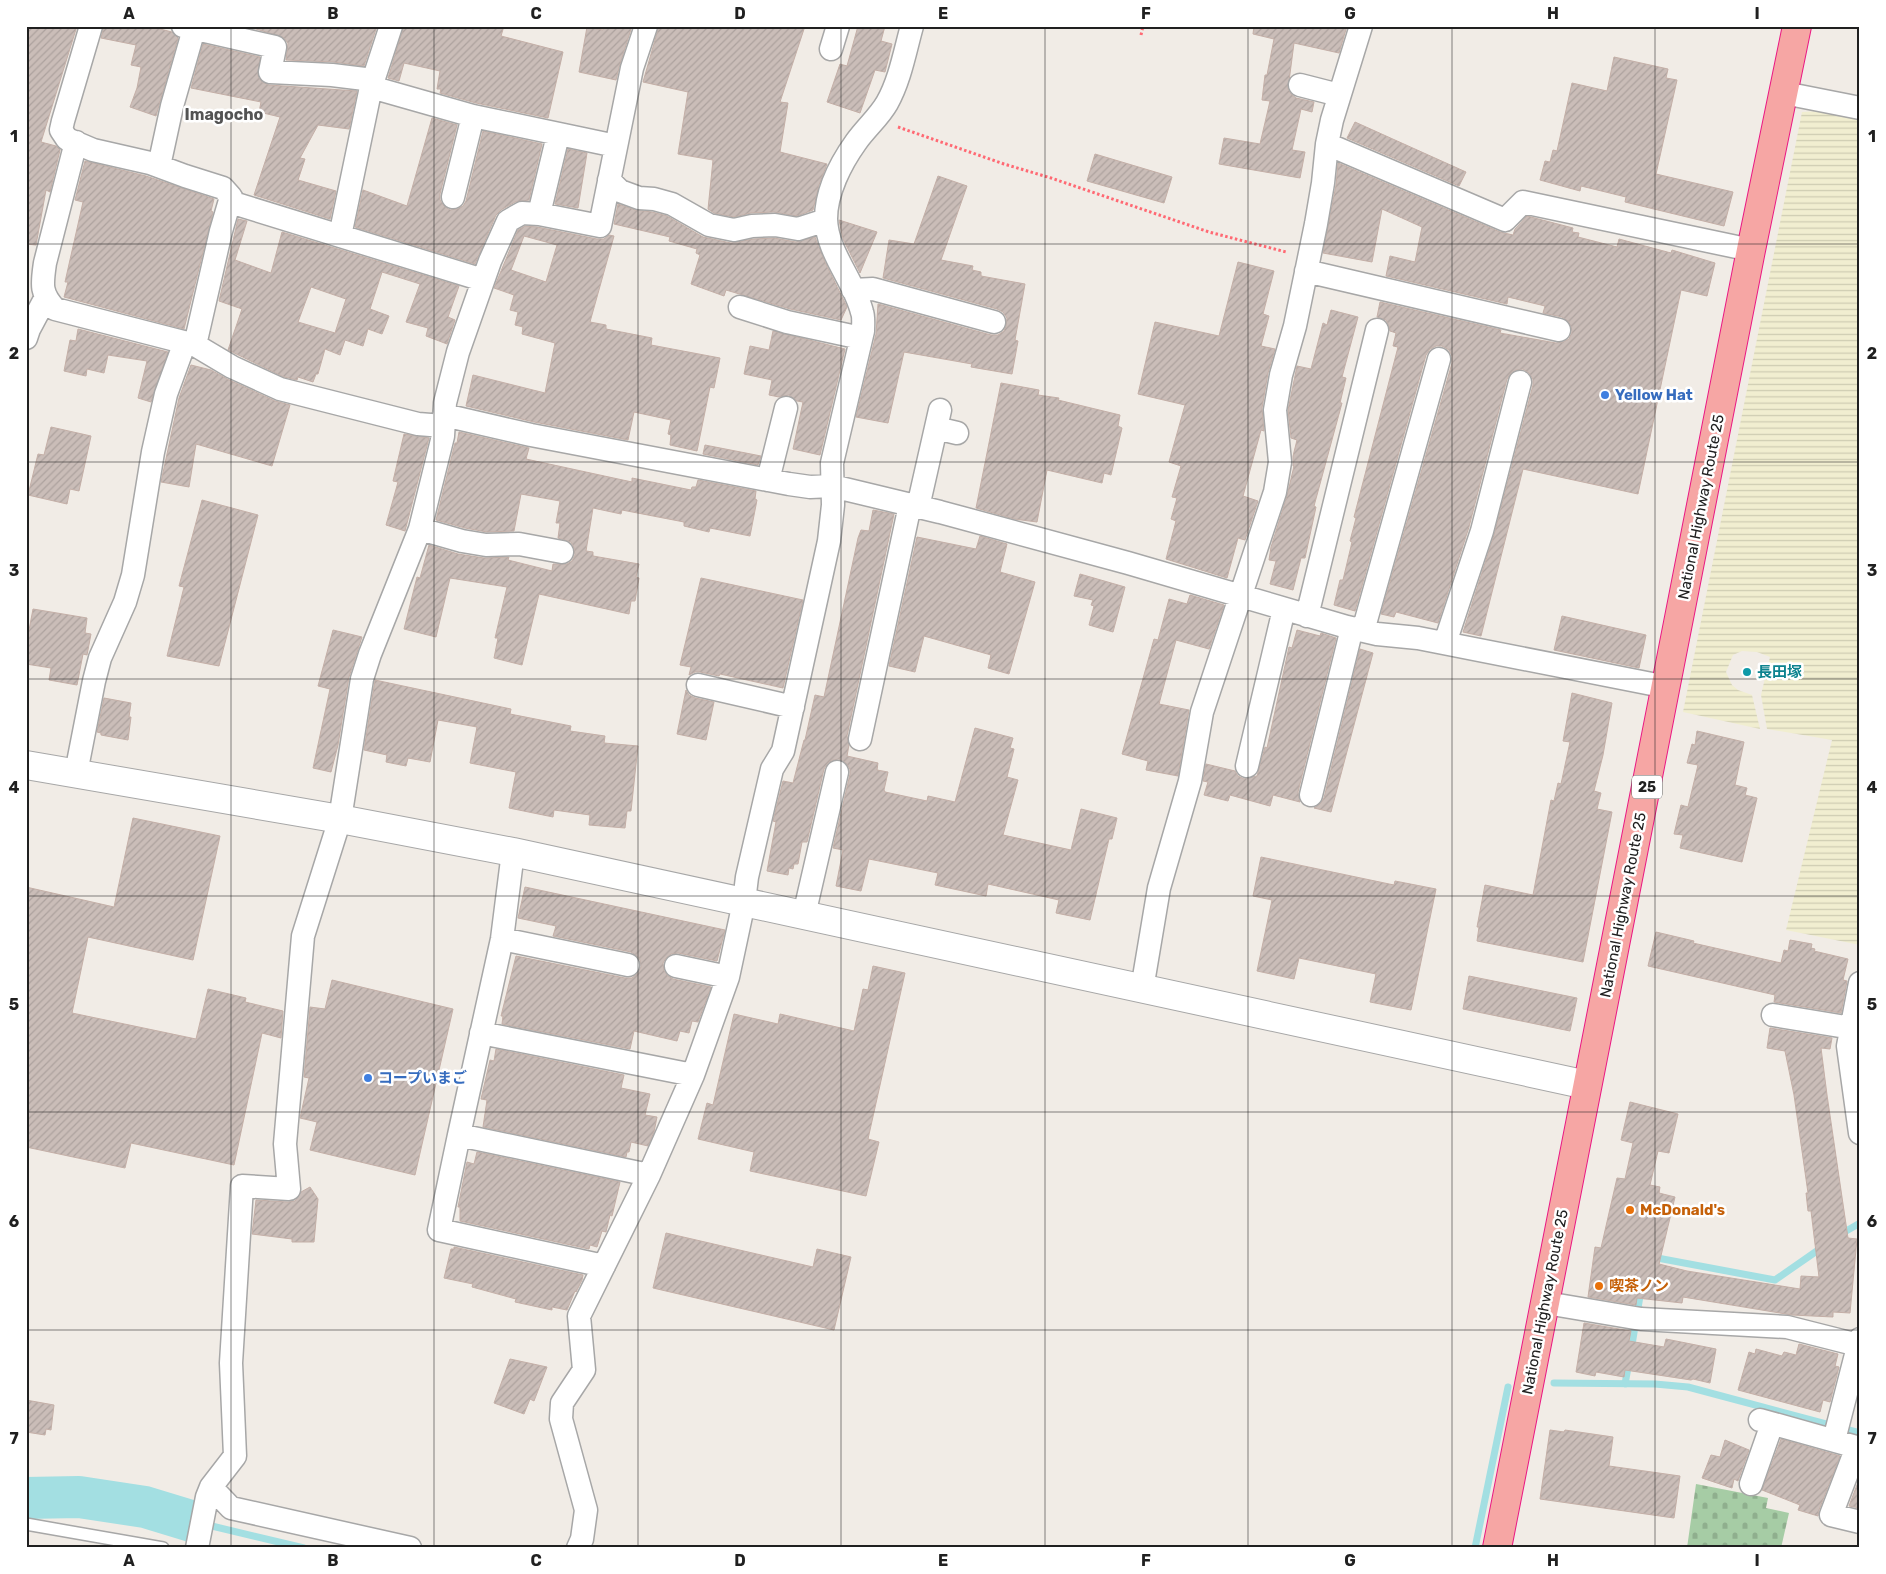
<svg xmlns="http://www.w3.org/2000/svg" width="1886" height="1574" font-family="Rubik,'Noto Sans JP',sans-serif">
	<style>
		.farmland { fill: url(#farmland-rules) }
		.cemetery { fill: url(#cemetery-stones) }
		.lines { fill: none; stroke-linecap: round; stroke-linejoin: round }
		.stream { stroke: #a3dfe2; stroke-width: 7 }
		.river { stroke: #a3dfe2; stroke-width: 42 }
		.building { fill: url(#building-hatch); stroke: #c4afa7; fill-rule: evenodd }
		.service-casing { stroke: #a7a7a7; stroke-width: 14 }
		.minor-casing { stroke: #a7a7a7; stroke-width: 25 }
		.tertiary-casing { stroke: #a7a7a7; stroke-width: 30 }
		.trunk-casing { stroke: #ea1883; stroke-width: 30 }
		.path { stroke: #ff6973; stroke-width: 3; stroke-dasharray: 2.5 2.5; stroke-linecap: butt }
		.service { stroke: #fff; stroke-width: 11 }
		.minor { stroke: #fff; stroke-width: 22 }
		.tertiary { stroke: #fff; stroke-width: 28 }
		.trunk { stroke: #f6a6a4; stroke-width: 28 }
		.grid { fill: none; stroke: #202020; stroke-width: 1; stroke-opacity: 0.55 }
		.shop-dot { fill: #3f7fe0; stroke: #fff; stroke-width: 2 }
		.culture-dot { fill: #0f9aa8; stroke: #fff; stroke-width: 2 }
		.food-dot { fill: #e8710a; stroke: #fff; stroke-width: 2 }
		.labels { text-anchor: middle; stroke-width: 5; stroke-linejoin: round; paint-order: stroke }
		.shield { fill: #fff; stroke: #636363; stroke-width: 1 }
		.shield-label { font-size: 14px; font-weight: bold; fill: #202020 }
		.shop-label { font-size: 15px; font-weight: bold; fill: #366cbe; stroke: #fff; text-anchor: start }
		.street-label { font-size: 15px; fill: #202020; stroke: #fff }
		.culture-label { font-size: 15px; font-weight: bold; fill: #0d838f; stroke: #fff; text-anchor: start }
		.food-label { font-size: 15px; font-weight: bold; fill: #c56008; stroke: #fff; text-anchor: start }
		.neighbourhood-label { font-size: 16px; font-weight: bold; fill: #535353; stroke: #fff }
		.neatline { fill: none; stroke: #202020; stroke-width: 2 }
		.grid-label { font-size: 16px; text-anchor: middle; font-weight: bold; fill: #202020 }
	</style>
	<defs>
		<pattern id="farmland-rules" width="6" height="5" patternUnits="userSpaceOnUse" patternTransform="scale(1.25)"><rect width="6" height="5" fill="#f1eed0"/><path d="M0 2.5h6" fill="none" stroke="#ceccb2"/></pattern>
		<pattern id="cemetery-stones" width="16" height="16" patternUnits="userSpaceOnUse" patternTransform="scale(1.25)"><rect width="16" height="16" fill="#a6cca5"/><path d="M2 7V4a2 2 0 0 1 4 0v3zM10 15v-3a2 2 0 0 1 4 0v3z" fill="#8faf8e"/></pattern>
		<pattern id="building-hatch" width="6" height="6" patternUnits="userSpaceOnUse" patternTransform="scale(1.25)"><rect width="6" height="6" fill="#cabdb8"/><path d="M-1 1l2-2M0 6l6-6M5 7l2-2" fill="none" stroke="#ada29e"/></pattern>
	</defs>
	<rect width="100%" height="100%" fill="#f1ece6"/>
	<path class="farmland" d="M1818,111L1860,120V945L1786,930L1832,740L1767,729L1761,695L1770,657L1757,652L1742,651L1733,655L1726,672L1732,685L1738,690L1752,695L1760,729L1683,712L1802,112Z"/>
	<path class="cemetery" d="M1696,1484L1768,1498L1766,1508L1789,1513L1781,1548H1687Z"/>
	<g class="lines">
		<path class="stream" d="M1841,1234L1860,1223
			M1652,1257L1775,1280L1824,1246
			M1631,1351L1641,1290
			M1554,1383L1655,1384L1688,1387L1860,1433
			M1625,1384L1629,1362
			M191,1521L304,1548
			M1475,1548L1508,1387"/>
		<path class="river" d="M26,1498L79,1497L145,1507L191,1521"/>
	</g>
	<path class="building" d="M26,26H77L41,142L56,146L60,150L50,192L46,190L36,245L26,244Z
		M104,26H148L172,32L178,38L156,116L130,107L137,88L141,67L131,65L136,45L101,38Z
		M246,26H377L364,66L333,62L286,60L288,43L283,37Z
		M404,26H504L501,36L563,52L548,118L476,103L440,93L441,89H437L440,71L404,63L399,81L388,78Z
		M604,26H632L620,64L616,80L579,72L587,27L603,30Z
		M659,26H805L780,102L788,103L780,152L827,164L819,185L813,210L797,216L774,212L751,213L734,217L714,213L708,209L713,160L678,154L688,92L643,82Z
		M858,26H885L881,41L892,44L885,72L875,70L860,113L827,102L840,64L847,66Z
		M1254,26H1347L1339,53L1294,43L1288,89L1291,94L1296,98L1314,102L1312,112L1301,109L1292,150L1305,152L1300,178L1219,164L1224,138L1260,144L1270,101L1262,100L1265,75H1267L1274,39L1253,34Z
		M203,44L260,57L258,76L262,82L269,85L357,91L349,129L318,125L300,158L305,159L298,180L336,191L330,219L254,195L280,117L259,112L261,102L191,88Z
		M1614,57L1668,69L1666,78L1677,80L1656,174L1733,192L1724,226L1625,202L1626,197L1581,186L1580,191L1540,180L1545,161L1550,162L1553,150L1557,151L1572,83L1607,91Z
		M432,118L457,125L440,194V200L444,206L450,210L457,209L463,206L466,201L483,131L542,144L529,200L515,202L501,210L496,215L475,264L355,227L363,190L407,206Z
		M1355,122L1466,172L1459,186L1347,138Z
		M568,149L587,153L578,208L555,204Z
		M1095,154L1172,177L1164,203L1087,181Z
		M85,161L146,176L214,199L211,211L213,212L184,329L64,297L68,282H65L83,202L75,200Z
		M1338,163L1500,232L1513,235L1515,229L1527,216L1573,228L1572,232L1579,233L1578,237L1617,247L1619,239L1671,253L1672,250L1715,263L1707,296L1681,290L1638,494L1523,469L1481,636L1463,632L1494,535L1533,385V379L1529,373L1523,369L1516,370L1511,373L1507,379L1469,527L1438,623L1396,612L1394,617L1381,614L1452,363V356L1449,350L1442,346H1436L1430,349L1426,355L1355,611L1334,605L1340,580H1343L1352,542L1350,541L1356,518L1354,517L1398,347L1393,346L1396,333L1390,331L1389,326L1386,320L1377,317L1380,302L1501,330L1500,333L1556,343L1563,342L1569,339L1572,332L1571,326L1568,321L1562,317L1543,313L1545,306L1508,297L1507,304L1386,276L1390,256L1415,262L1422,227L1382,209L1372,262L1323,253L1336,185Z
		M938,176L967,186L941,260L973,266L972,270L981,272V276L1025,284L1015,340L1018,341L1012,374L971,367L972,364L904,352L888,423L856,417L876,334L878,304L991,335H998L1004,331L1006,326L1007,318L1003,312L997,309L883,278L889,240L914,244Z
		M618,204L635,210L652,212L667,216L703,237L731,243L754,239L774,238L796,242L815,237L824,260L847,307L841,320L790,309L726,290L724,296L691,284L700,255L696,253L697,249L669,241L670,237L614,224Z
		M238,219L247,221L235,260L271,273L282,232L459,286L448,317L455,320L447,344L426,336L428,328L406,322L420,284L382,272L370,309L389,316L382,334L368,329L363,346L345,340L340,355L325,349L318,374H316L313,382L298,377L297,380L284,377L228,350L242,309L219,301ZM311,287L346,299L335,333L298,322Z
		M839,220L877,232L860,273L843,239Z
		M525,226L537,227L597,239H604L609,235L614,236L590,322L606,325V329L652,338L651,345L720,358L714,388L710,387L697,451L670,445L671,435L668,434L671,420L634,412L628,440L534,422L466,406L473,375L545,393L555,343L522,334L523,327L515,325L518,312L510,310L514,295L494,288L518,230ZM524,236L557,245L546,282L511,270Z
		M1238,262L1274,271L1263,314L1269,316L1261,346L1275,349L1268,373L1262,408L1264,431L1261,430L1243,496L1258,501L1245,540L1238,538L1227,578L1166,559L1176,521L1171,519L1177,498L1172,497L1181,466L1169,462L1185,405L1138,394L1155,322L1219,336Z
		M1331,310L1358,317L1342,377L1346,378L1340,403H1342L1314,506L1316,507L1305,558H1301L1293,590L1270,584L1276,561L1269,560L1271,547L1287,496L1294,466H1293V456L1297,440L1291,438L1288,410L1297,366L1311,369L1323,323L1327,325Z
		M78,329L168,352L151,402L138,398L147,361L108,355L104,373L87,369L86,376L64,371L70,340L76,341Z
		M773,331L845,349L820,455L793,449L803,402L797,401L789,395L779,397L769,395L772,380L744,374L750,346L769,350Z
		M191,365L211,370L227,379L275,401L290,405L272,466L196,444L189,487L161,482L179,398Z
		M1001,383L1039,390L1038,395L1059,398L1058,400L1120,415L1118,426L1122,428L1111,475L1104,473L1102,483L1047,470L1037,522L1014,519L976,508Z
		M51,427L91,436L79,491L70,489L67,504L28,495L38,454L44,455Z
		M459,432L529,448L526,459L632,482V478L691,490L692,487H696L698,480L756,491L755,499L757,500L750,536L710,528L709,532L684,526V522L622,510L621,514L593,508L586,551L593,552V556L639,564L636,577L639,578L635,601H631L629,614L539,594L522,665L494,658L498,638H495L507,587L450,578L436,637L404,629L417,577L420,578L429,545L458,554L484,558L509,557L508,560L552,571L553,564H567L572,561L575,555L574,548L571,542L558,538L560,523H556L560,501L521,494L514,531L487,532L465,528L436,520L455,443H457Z
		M404,434L429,438L405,531L386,525L398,482L393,481Z
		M705,445L761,456L758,465L703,454Z
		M202,500L258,515L219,666L167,656L184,587L179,586Z
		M873,510L894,514L847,736L849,745L847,756L878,763L877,770L888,772L884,790L885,792L927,801L928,796L955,802L975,728L1013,738L1010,748L1014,749L1007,777L1018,780L1003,835L1071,850L1081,809L1117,818L1112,839H1109L1090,920L1056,913L1059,900L988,884L986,896L935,885L938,873L869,859L861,891L836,886L843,850L833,848L850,774V769L846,763L839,759L833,760L828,763L824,769L807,842H802L798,864H794L793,869L789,868L788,875L767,871L776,822L773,821L783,781L793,783L804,740H805L815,695L824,697L858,538L861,530L869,531Z
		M980,536L1007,544L1000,572L1035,582L1009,674L988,668L991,655L924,636L915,672L889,666L917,537L976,549Z
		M1080,574L1125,587L1113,632L1089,625L1094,606L1091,605L1093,600L1074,596Z
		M701,578L803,600L783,688L720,674L719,676L700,672H695L689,675L691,667L680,665Z
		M1190,595L1224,605L1209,649L1176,640L1159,704L1189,710L1178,776L1146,770L1148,761L1122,754L1154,639L1158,640L1169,599L1187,604Z
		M33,609L87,618L85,633L91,634L87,655L83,654L77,685L49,680L51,668L26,664V646Z
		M1562,616L1646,635L1639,668L1554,650Z
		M333,630L362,637L349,677L338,745L331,772L313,768L330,689L318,686Z
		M1297,630L1320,636L1321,633L1336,638L1298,792L1300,802L1273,795L1270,806L1230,795L1228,801L1204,795L1208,782L1203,781L1206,764L1235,771L1238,776L1244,779L1257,776L1265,747L1267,748L1289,647L1292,648Z
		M1360,649L1373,653L1331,812L1314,808L1320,804L1324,798Z
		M375,680L511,709L510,714L571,726L570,731L605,736L604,743L638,746L631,811H627L625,828L589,825L590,815L554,810L553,817L509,808L516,772L470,763L477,727L438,720L430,762L408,758L406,766L386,762L387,755L364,750Z
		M686,690L689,695L695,698L714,702L706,740L677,734Z
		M1572,693L1612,703L1603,755L1594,791L1601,793L1597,809L1612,812L1583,962L1477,941L1479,927H1477L1485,885L1533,895L1551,800L1554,801L1558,783L1561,784L1570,742L1563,741Z
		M104,698L131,703L129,717H131L128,740L101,735V733L97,732Z
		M1697,731L1744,742L1735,785L1747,788L1745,795L1757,798L1742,862L1680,848L1683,835L1674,834L1681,805L1688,807L1698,765L1687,763L1692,744L1695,745Z
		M133,818L220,836L193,960L88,937L72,1013L196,1039L208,989L246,998L245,1002L283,1011L281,1038L262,1033L234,1165L131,1143L125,1168L26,1147V887L114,907Z
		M1261,857L1394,885L1395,881L1436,889L1411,1010L1370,1002L1376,974L1299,958L1294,979L1257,971L1272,900L1253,896Z
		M525,887L725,930L717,961L678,953L671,954L666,958L663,963L664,971L668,976L673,979L711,987L698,1022L692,1021L689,1033L680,1031L677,1041L634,1031L630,1049L502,1024L503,1016H501L516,956L625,978H632L637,974L641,967L640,960L637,956L631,952L553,936L556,926L518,918Z
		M1656,932L1694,941L1693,943L1781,963L1784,950L1788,951L1790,940L1812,944L1811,948L1815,949L1814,951L1848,959L1843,980L1847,981L1841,1013L1774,1002L1775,995L1648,966Z
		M873,966L905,973L868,1139L879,1142L866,1196L750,1171L754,1152L698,1139L707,1103L713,1105L734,1014L778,1024L780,1014L854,1031L863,989L868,990Z
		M1469,976L1577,998L1570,1031L1463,1009Z
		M332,980L453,1009L415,1175L310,1150L317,1122L300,1118L309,1078L304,1077L310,1007L325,1009Z
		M1770,1028L1832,1038L1830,1049L1821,1048L1827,1095L1848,1238L1857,1239L1850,1313L1833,1312V1317L1792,1315L1683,1297L1682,1303L1637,1298L1636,1305L1588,1297L1595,1247L1601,1248L1617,1178L1625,1179L1633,1143L1621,1140L1630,1102L1678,1114L1669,1153L1658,1151L1650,1185L1660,1187L1659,1193L1675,1197L1659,1264L1687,1271L1800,1289L1801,1276L1819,1277L1811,1211H1808L1806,1193H1808L1794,1095L1785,1051L1767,1048Z
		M496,1049L624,1075L621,1088L650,1094L645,1115L657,1117L654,1132L648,1146L631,1142L629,1152H627L626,1157L483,1127L487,1100L481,1099L490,1060L494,1061Z
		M477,1152L620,1182L612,1216L610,1215L606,1232L602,1231L597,1247L590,1245L589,1249L460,1221V1207H458L467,1162L474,1164Z
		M310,1187L318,1199L314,1242H292V1239L252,1234L256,1200L288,1202L295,1201L301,1192Z
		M666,1233L813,1267L817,1249L851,1257L834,1330L653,1288Z
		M454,1247L583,1275L582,1280L576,1292L575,1291L567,1310L552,1307V1310L515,1302L516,1299L472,1287L473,1284L444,1278L451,1249H454Z
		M1584,1323L1631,1331L1629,1341L1664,1347L1666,1339L1716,1349L1710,1383L1693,1379L1691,1380L1625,1370L1624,1377L1596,1372L1595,1376L1576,1372Z
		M1799,1344L1838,1354L1835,1366L1839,1367L1830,1402L1823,1400L1820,1412L1738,1390L1749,1352L1755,1354L1756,1349L1782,1356L1784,1352L1796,1355Z
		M510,1359L547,1367L534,1401L530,1399L524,1414L494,1403Z
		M26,1400L54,1405L51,1430L46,1429L45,1435L26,1432Z
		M1550,1430L1564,1432L1565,1430L1613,1437L1609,1466L1680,1476L1674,1518L1540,1499Z
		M1781,1439L1840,1456L1819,1510L1818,1516L1798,1510L1800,1505L1762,1490Z
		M1725,1440L1749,1450L1738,1481L1734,1479L1732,1488L1702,1478L1711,1455L1720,1457Z
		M1860,1477V1508L1849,1506Z"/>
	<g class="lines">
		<g class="service-casing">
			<path id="service" d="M26,1524L163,1548"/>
		</g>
		<g class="minor-casing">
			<path id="minor" d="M91,26L63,121L61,130L67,139L93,150L150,163L185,176L223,188L231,197L221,231L195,345
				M183,26L275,47L270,72L332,75L373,80
				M831,49L838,26
				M1300,85L1339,95
				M371,87L473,116L616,146
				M1784,93L1860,108
				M76,142L45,263C42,284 40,293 55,309L195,345L232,367L280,389L418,424L443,426
				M1327,144L1505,220L1523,202L1751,250
				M159,166L172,106L194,29
				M609,180L620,191L639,198L654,199L672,204L709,225L734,230L752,226L775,225L798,229L826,220
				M453,197L473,116
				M230,202L483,280
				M539,214L558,135
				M340,236L371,87L391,26
				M1306,271L1559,330
				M853,290L873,289L994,322
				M740,307L787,322L861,338
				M26,338L29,329L45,299
				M444,415L531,435L789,484L810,487L832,486L940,512L1128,563L1347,627L1377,634L1418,638L1667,687
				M936,428L957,433
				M768,480L786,408
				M918,507L940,410
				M420,529L462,541L486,545L519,544L562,552
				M1307,616L1377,330
				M1363,631L1439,359
				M1445,643L1482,531L1520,382
				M698,685L793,707
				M860,739L910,505
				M1247,766L1284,609
				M76,773L94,681L100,658L125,602L133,575L153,452L166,394L185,342
				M1311,795L1352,628
				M513,852L502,939L459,1135L649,1175
				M804,915L837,772
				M502,939L628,965
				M676,966L728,977
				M1860,983L1848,1046L1860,1133
				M1142,989L1159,888L1190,781L1202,712L1275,492L1280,462L1275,410L1281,375L1295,326L1316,224L1323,183L1327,144L1332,120L1361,26
				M1773,1015L1852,1028
				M481,1033L693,1075
				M459,1135L439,1230L604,1266
				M1546,1303L1641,1319L1787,1327L1858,1345
				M1760,1420L1860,1448
				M1834,1440L1860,1339
				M1857,1447L1831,1515L1860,1522
				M1751,1484L1772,1424
				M211,1487L231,1508L410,1548
				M197,1548L207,1497L211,1487L235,1456L231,1363L242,1186L289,1189L285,1144L303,936L340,819L362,679L370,654L420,529L443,436L445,403L458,352L490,261L508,221L522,213L539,214L600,226L632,68L646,26
				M578,1548L582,1539L586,1510L561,1419L562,1403L584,1370L579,1316L649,1175L693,1075L728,977L744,902L747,877L772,769L783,751L829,541L833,505L832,463L863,331C863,325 864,317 862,312C854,280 827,253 826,219C826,192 841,163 856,142C866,128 879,117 887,103C900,80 905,51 912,26"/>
		</g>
		<g class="tertiary-casing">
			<path id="tertiary" d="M26,765L340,819L513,852L1587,1085"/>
		</g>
		<g class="trunk-casing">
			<path id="trunk" d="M1497,1548L1751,250L1797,26"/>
		</g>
		<path class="path" d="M1141,35L1143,26
			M898,127L1004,164L1051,178L1209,232L1286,252"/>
		<use href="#service" class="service"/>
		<use href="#minor" class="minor"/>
		<use href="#tertiary" class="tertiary"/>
		<use href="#trunk" class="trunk"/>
	</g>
	<path class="grid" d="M231,26V1548M434,26V1548M638,26V1548M841,26V1548M1045,26V1548M1248,26V1548M1452,26V1548M1655,26V1548M26,244H1860M26,462H1860M26,679H1860M26,896H1860M26,1112H1860M26,1330H1860"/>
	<g class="shop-dot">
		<circle cx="1605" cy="395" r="5"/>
		<circle cx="368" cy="1078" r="5"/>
	</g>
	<circle class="culture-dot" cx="1747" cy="672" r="5"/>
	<g class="food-dot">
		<circle cx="1630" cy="1210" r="5"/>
		<circle cx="1599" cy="1286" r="5"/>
	</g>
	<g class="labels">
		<rect class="shield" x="1632" y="775.5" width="30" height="23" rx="4"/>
		<g class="shield-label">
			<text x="1647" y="792">25</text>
		</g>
		<g class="shop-label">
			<text x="1615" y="400">Yellow Hat</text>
			<text x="378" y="1083">コープいまご</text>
		</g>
		<g class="street-label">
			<text transform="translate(1701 507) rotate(-79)" y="5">National Highway Route 25</text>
			<text transform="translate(1623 905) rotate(-79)" y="5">National Highway Route 25</text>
			<text transform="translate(1545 1302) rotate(-79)" y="5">National Highway Route 25</text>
		</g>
		<g class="culture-label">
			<text x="1757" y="677">長田塚</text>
		</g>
		<g class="food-label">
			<text x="1640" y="1215">McDonald's</text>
			<text x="1609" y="1291">喫茶ノン</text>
		</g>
		<g class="neighbourhood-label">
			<text x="224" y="120">Imagocho</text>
		</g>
	</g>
	<rect width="1886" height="1574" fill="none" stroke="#ffffff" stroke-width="55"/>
	<rect x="28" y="28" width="1830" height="1518" class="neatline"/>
	<g class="grid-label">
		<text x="129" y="19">A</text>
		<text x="333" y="19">B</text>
		<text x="536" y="19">C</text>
		<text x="740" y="19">D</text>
		<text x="943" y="19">E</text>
		<text x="1146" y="19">F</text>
		<text x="1350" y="19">G</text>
		<text x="1553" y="19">H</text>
		<text x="1757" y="19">I</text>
		<text x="14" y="142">1</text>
		<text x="1872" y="142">1</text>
		<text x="14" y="359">2</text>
		<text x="1872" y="359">2</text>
		<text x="14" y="576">3</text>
		<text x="1872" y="576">3</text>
		<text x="14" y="793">4</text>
		<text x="1872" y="793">4</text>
		<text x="14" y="1010">5</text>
		<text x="1872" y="1010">5</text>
		<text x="14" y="1227">6</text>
		<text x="1872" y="1227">6</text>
		<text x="14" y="1444">7</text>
		<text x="1872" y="1444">7</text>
		<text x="129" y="1566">A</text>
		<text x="333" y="1566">B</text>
		<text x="536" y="1566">C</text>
		<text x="740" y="1566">D</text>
		<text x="943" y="1566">E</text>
		<text x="1146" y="1566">F</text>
		<text x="1350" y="1566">G</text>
		<text x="1553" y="1566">H</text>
		<text x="1757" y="1566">I</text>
	</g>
</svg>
